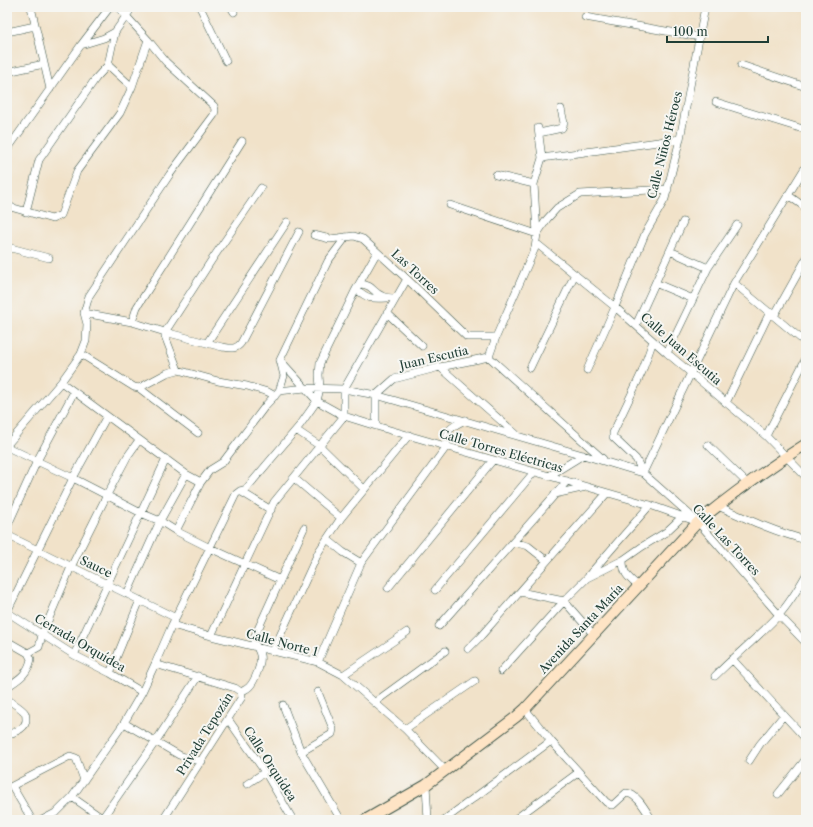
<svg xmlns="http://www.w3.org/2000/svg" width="813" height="827" font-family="'Libre Caslon Text',serif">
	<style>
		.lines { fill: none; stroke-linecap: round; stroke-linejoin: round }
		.street-casing { stroke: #3e564a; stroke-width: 8 }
		.secondary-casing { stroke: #3e564a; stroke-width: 12 }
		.street { stroke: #fff; stroke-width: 7 }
		.secondary { stroke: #fee4c5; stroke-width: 10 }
		.labels { text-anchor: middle; stroke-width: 4; stroke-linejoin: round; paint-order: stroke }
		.street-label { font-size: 12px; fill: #1f3d34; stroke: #f6f6f2 }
	</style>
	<rect width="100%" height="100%" fill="#f6f6f2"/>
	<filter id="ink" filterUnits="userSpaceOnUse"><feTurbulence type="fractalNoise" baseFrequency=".025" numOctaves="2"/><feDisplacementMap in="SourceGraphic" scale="8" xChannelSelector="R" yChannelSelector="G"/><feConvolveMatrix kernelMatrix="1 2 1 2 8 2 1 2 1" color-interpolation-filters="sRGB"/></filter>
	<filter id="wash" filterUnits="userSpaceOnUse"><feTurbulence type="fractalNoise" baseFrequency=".012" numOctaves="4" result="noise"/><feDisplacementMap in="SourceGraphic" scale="16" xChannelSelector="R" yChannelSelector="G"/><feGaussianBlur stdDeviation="0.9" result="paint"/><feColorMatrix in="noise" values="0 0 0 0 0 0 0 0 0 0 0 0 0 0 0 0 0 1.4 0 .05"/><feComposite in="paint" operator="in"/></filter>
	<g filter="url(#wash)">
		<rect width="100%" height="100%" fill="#f1e2c9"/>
	</g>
	<g filter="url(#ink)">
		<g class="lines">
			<g class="street-casing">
				<path id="street" d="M31,7L50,89
					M200,7L226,61
					M231,7L234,12
					M585,17L700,37
					M7,32L35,26
					M81,45L104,38L115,32L129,12L130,7
					M108,65L132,87
					M741,65L806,87
					M7,72L44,64
					M716,102L806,130
					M539,133L562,128L564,123L561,109
					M7,150L81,45L110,7
					M542,158L680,139
					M496,175L534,184
					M788,195L806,208
					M450,205L537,234L547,219L557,208L580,194L668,189
					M7,206L52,219L61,215L77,171L120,113L132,87L148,40
					M26,212L39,160L96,78L108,65L115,32
					M314,235L330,239L354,236L363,239L407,279L467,337H496
					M536,243L615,307L667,353L766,436L806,477
					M7,247L49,258
					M670,251L708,268
					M655,283L693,299
					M734,283L806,343
					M359,284C374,285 371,291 382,296C386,298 391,298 396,298
					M356,289C368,299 371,299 387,298
					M84,313L132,322L165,332L222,347C230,348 236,350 241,343L299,232
					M387,313L422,346
					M774,316L806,259
					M132,322L137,307L242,141
					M636,325L683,222
					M653,341L642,372L613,433V437L636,459L643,473L698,522L779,615L806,643
					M207,343L287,222
					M667,353L708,268L737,225
					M81,354L134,387L139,388L167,373L178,370L218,381L247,386L268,392L275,396
					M489,357L603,459
					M280,360L317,401L344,416L376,426L650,505L698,522
					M440,367L516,434
					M530,368L575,274
					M178,370L165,336V332L211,261L261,188
					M587,370L615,307L645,234L665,199L680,139L705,7
					M61,382L186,474L201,482
					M139,388L198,433
					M279,391L305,388L344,389L376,395L583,455L643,473
					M726,403L770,312
					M376,426V395L394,379L440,367L489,357L496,337L535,248L537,234L534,184L542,158L538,128
					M296,430L320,446L364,489
					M766,436L806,358
					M7,445L61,382L81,354L86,341L87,324L84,313L89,296L170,174L214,115L215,110L214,106L166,62L148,40L118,7
					M708,445L748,484
					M7,447L73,478L141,513L160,521L176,531L210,548L280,580
					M643,473L734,283L806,166
					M549,476L583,455
					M294,478L341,518
					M240,491L271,510
					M555,494L586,487
					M718,506C747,519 775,532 806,540
					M7,527L37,461L74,392
					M176,531L201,482L210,470L223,462L266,405L279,391L284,376L280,360L328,261L346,237
					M7,535L176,618
					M327,539L343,552L361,563
					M513,542L528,546L547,561
					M623,560C623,574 628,577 638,586
					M589,575L650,505
					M388,588L493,460
					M435,590L534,472
					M520,592L564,601L593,634
					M127,594L160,521L186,474
					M7,612L73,478L107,416
					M7,612L74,655L110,673L142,692
					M172,625L211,636L318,662L343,675L405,729L445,770
					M439,626L567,481
					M211,636L274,502L344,416V389L407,279
					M7,641L28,653L31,659C28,674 19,679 7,687
					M468,649L480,637L607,493
					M273,651L319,551L341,518L409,435
					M28,653L39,647L42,635L71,567L107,495L127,457L139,440
					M74,655L166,459
					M732,659L806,739
					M318,662L361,563L447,446C446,428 450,428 465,420
					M155,664L235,688L241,692
					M501,671L564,601L587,578L623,560L643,546L666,532L683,516
					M110,673L140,600
					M343,675L407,632
					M715,676C736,655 758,637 778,616C789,604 798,589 806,575
					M7,699C12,703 22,708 25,713C26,715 26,718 26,720C26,729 14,732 7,735
					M375,702L445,651
					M283,705L301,752L341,820
					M525,709L551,741L606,802L611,805H613L626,793C638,794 646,811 652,820
					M228,719L265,772L293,820
					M124,723L179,755L190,759L202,761
					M405,729L475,681
					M301,752L332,734L333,729L318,692
					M749,761L760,744L784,715
					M247,784L265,772
					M426,785L428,820
					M778,794L806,759
					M72,797L102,818
					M32,820L12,786L70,756L76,758L84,780
					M42,820L57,812L72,797L124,723L142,692L155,664L172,625L236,494L240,491L246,489L300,425L317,401L320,388L319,375L320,363L355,291L377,252
					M101,820L156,741L198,676
					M163,820L240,700L242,697L241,692C244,690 247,689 249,687C255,681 262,663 260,655C259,648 253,645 254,638L304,528
					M444,820L551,741
					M514,820L579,772
					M641,820L649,815"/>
			</g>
			<g class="secondary-casing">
				<path id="secondary" d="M365,820L426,785L516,717L525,709L698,522C732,494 768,468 806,444"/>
			</g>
			<use href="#street" class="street"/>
			<use href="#secondary" class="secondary"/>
		</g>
	</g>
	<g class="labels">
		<g class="street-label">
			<text transform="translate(665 145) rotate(-76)" y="4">Calle Niños Héroes</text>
			<text transform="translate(415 272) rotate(43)" y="4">Las Torres</text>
			<text transform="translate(681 349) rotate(41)" y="4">Calle Juan Escutia</text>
			<text transform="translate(434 358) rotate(-13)" y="4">Juan Escutia</text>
			<text transform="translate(501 451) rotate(16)" y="4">Calle Torres Eléctricas</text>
			<text transform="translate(726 540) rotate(47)" y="4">Calle Las Torres</text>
			<text transform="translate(96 567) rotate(26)" y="4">Sauce</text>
			<text transform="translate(581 629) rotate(-47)" y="4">Avenida Santa María</text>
			<text transform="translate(80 643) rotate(30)" y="4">Cerrada Orquídea</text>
			<text transform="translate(282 643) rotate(15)" y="4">Calle Norte 1</text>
			<text transform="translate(205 734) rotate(-58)" y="4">Privada Tepozán</text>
			<text transform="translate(270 764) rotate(57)" y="4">Calle Orquídea</text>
		</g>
	</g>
	<rect width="813" height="827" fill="none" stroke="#f6f6f2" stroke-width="24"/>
	<path d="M667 36v6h101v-6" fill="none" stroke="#1f3d34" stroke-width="2"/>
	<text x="673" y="36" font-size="12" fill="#1f3d34" stroke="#f6f6f2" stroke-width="3" paint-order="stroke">100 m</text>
</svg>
